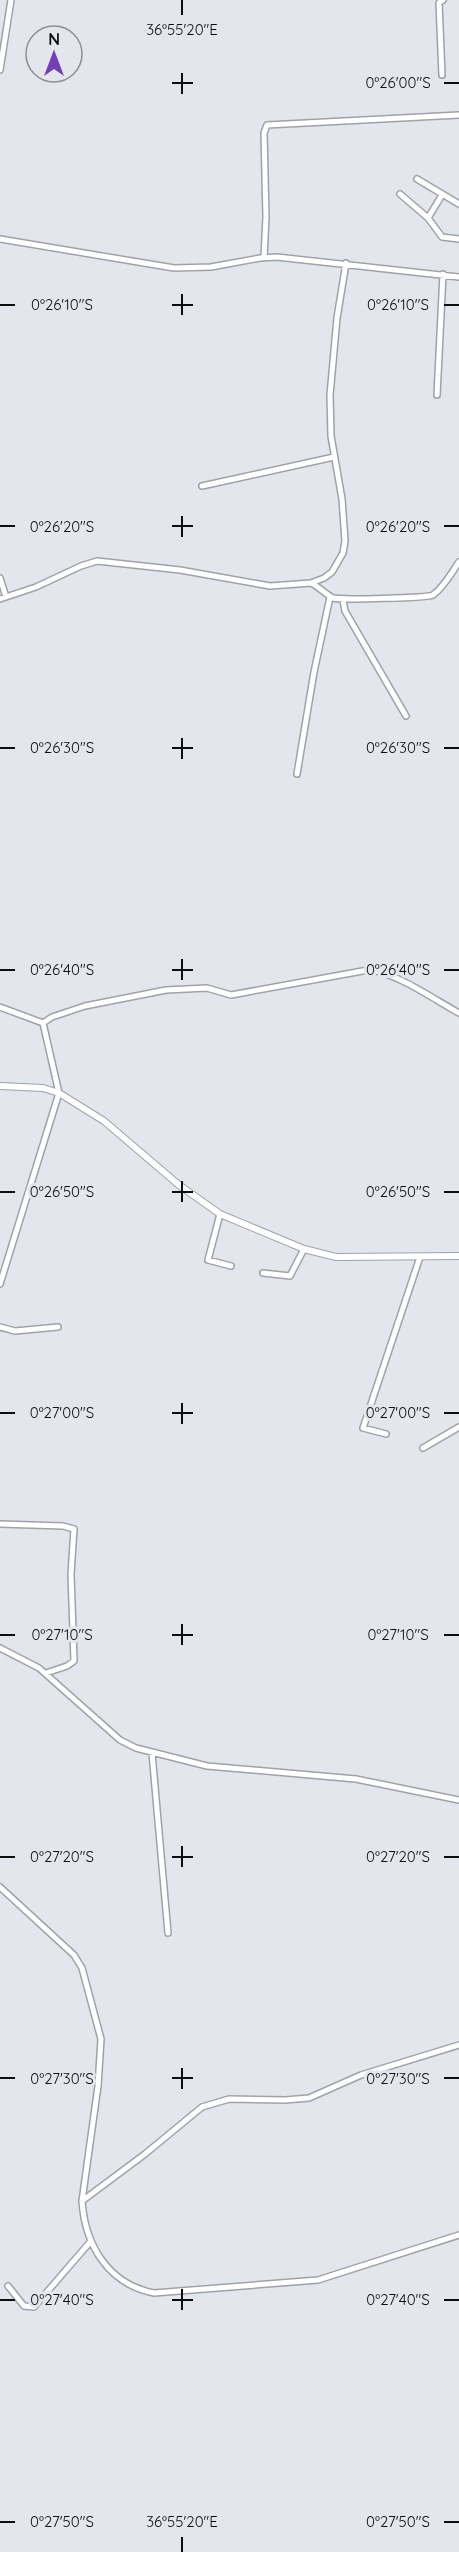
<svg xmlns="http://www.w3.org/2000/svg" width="459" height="2552" font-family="Quicksand,sans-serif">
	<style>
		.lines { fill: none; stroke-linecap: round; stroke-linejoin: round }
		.minor-casing { stroke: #a0a2a9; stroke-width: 8 }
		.tertiary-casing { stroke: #a0a2a9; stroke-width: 8 }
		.minor { stroke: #fff; stroke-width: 5 }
		.tertiary { stroke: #fff; stroke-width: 6 }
		.ticks { fill: none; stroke: #0c0d0f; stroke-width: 2 }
		.ticks-label { font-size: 15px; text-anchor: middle; fill: #0c0d0f; stroke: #e3e6ed; stroke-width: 6; stroke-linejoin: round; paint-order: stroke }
	</style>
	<rect width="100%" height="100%" fill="#e3e6ed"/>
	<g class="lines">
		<g class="minor-casing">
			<path id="minor" d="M0,70L11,0
				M442,75L439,3L443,0
				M417,179L459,204
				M400,194L428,218L442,237L459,239
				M428,218L442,195
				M0,239L174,268L211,267L260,258L277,257L459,277
				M264,258L266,217L264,133L267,125L459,115
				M437,395L443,274
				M202,486L334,457
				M0,578L6,597
				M311,583C318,586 328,596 333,598C341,600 428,598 433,595C444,587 452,572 459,562
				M0,599L36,587L81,566L97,561L180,570L270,586L311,583L324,578L332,572L343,553L345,541L342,499L331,436L330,395L337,318L346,263
				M343,600L345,611L406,716
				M297,774L314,672L330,597
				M0,1007L43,1023L59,1093L0,1284
				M43,1023L52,1017L85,1006L166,990L207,988L231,995L368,970C394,971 435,1000 459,1013
				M220,1214L208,1260L231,1266
				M263,1273L290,1276L304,1249
				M0,1327L15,1331L58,1327
				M386,1434L363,1428L420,1257
				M423,1448L459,1427
				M0,1524L63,1526L74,1529L71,1574L74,1661L67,1666L46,1673
				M0,1648L39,1668L120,1740L136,1748L207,1766L356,1779L459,1800
				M152,1753L168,1933
				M0,1887L74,1955L82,1968L101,2039L98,2086L82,2201C85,2245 108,2284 154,2293L318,2280L459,2235
				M82,2201L145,2154L202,2107L229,2099L285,2100L309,2098L361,2075L459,2045
				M8,2286L24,2306L34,2307L91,2241"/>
		</g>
		<g class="tertiary-casing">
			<path id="tertiary" d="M0,1086L43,1088L59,1093L104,1121L179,1185L220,1214L304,1249L336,1257L459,1256"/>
		</g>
		<use href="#minor" class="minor"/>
		<use href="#tertiary" class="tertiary"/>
	</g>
	<path class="ticks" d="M182,0V15M182,73V94M172,83H193M444,83H459M182,294V315M0,305H15M172,305H193M444,305H459M182,516V537M0,526H15M172,526H193M444,526H459M182,738V759M0,748H15M172,748H193M444,748H459M182,959V980M0,970H15M172,970H193M444,970H459M182,1181V1202M0,1192H15M172,1192H193M444,1192H459M182,1403V1424M0,1413H15M172,1413H193M444,1413H459M182,1624V1645M0,1635H15M172,1635H193M444,1635H459M182,1846V1867M0,1857H15M172,1857H193M444,1857H459M182,2068V2089M0,2078H15M172,2078H193M444,2078H459M182,2289V2310M0,2300H15M172,2300H193M444,2300H459M0,2522H15M444,2522H459M182,2537V2552"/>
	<g class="ticks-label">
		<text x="182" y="35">36°55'20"E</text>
		<text x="398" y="88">0°26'00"S</text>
		<text x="62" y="310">0°26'10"S</text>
		<text x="398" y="310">0°26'10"S</text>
		<text x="62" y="532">0°26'20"S</text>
		<text x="398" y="532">0°26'20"S</text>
		<text x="62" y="753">0°26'30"S</text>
		<text x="398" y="753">0°26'30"S</text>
		<text x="62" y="975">0°26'40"S</text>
		<text x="398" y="975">0°26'40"S</text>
		<text x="62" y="1197">0°26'50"S</text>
		<text x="398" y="1197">0°26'50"S</text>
		<text x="62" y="1418">0°27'00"S</text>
		<text x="398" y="1418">0°27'00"S</text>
		<text x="62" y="1640">0°27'10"S</text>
		<text x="398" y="1640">0°27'10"S</text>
		<text x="62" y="1862">0°27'20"S</text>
		<text x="398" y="1862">0°27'20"S</text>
		<text x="62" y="2084">0°27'30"S</text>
		<text x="398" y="2084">0°27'30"S</text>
		<text x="62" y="2305">0°27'40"S</text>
		<text x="398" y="2305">0°27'40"S</text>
		<text x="62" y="2527">0°27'50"S</text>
		<text x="398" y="2527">0°27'50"S</text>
		<text x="182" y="2527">36°55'20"E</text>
	</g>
	<g transform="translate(54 54)"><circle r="28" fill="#e3e6ed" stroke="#8d8f94" stroke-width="1.5"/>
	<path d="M0-4.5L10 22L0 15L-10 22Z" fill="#743eb5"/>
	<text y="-9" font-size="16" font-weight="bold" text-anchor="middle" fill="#0c0d0f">N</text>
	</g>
</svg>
